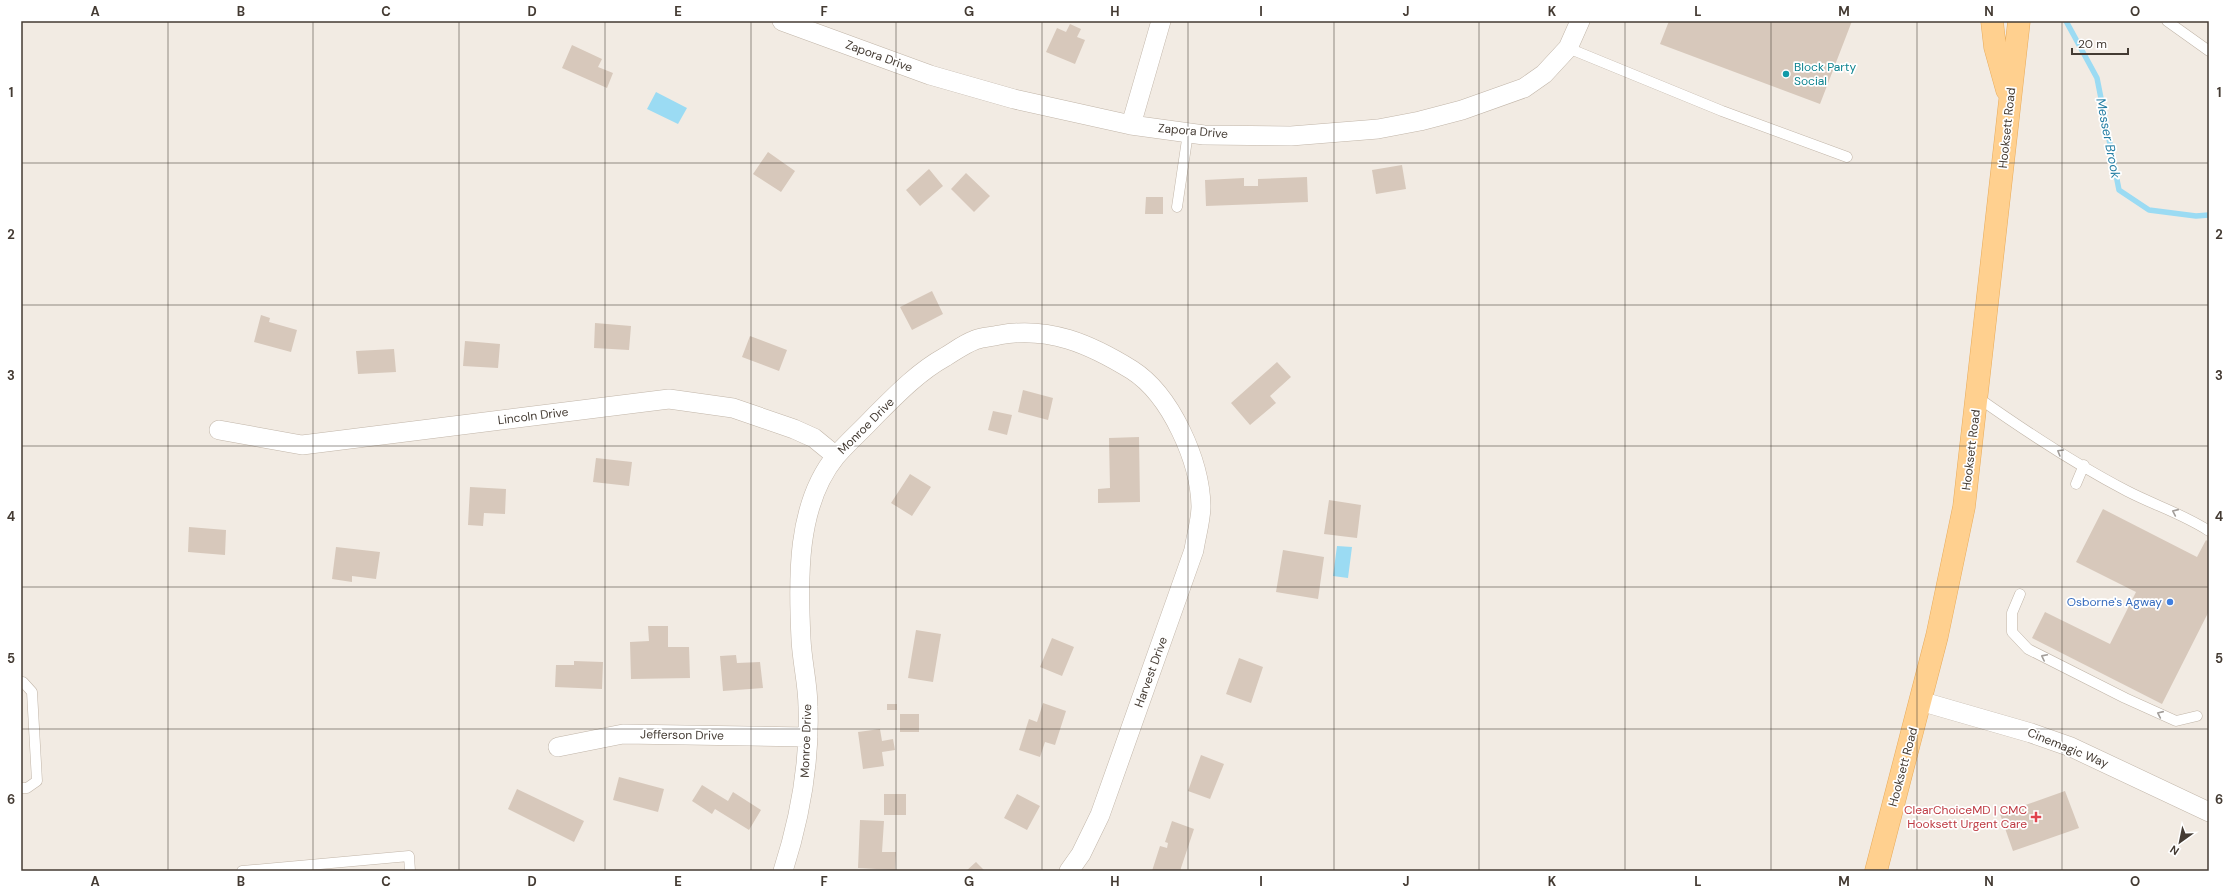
<svg xmlns="http://www.w3.org/2000/svg" width="2230" height="892" font-family="'DM Sans',sans-serif">
	<style>
		.water { fill: #9bdbf3 }
		.lines { fill: none; stroke-linecap: round; stroke-linejoin: round }
		.stream { stroke: #9bdbf3; stroke-width: 5.5 }
		.building { fill: #d7c8bb }
		.service-casing { stroke: #c1b5a8; stroke-width: 11 }
		.minor-casing { stroke: #c1b5a8; stroke-width: 20 }
		.primary-casing { stroke: #e8ab5b; stroke-width: 23 }
		.service { stroke: #fff; stroke-width: 10 }
		.minor { stroke: #fff; stroke-width: 19 }
		.primary { stroke: #ffd08f; stroke-width: 22 }
		.oneway { stroke: #a29d99 }
		.grid { fill: none; stroke: #443b33; stroke-width: 1; stroke-opacity: 0.55 }
		.culture-dot { fill: #0f9aa8; stroke: #fff; stroke-width: 1.5 }
		.shop-dot { fill: #3f7fe0; stroke: #fff; stroke-width: 1.5 }
		.health-dot { fill: #e0444e; stroke: #fff; stroke-width: 1.5 }
		.labels { text-anchor: middle; stroke-width: 3.5; stroke-linejoin: round; paint-order: stroke }
		.street-label { font-size: 12px; fill: #443b33; stroke: #fff }
		.culture-label { font-size: 12px; fill: #0d838f; stroke: #fff; text-anchor: start }
		.shop-label { font-size: 12px; fill: #366cbe; stroke: #fff; text-anchor: end }
		.health-label { font-size: 12px; fill: #be3a42; stroke: #fff; text-anchor: end }
		.water-label { font-size: 13px; font-style: italic; fill: #267fa4; stroke: #fff }
		.neatline { fill: none; stroke: #443b33; stroke-width: 1.5 }
		.grid-label { font-size: 13px; text-anchor: middle; font-weight: bold; fill: #443b33 }
	</style>
	<rect width="100%" height="100%" fill="#f2ebe3"/>
	<path class="water" d="M656,92L687,108L678,124L647,109Z
		M1337,546L1352,547L1348,578L1333,576Z"/>
	<g class="lines">
		<path class="stream" d="M2066,21L2097,78L2119,190L2149,210L2196,216L2209,215"/>
	</g>
	<path class="building" d="M1669,21H1852L1820,104L1660,44Z
		M1070,24L1081,29L1077,37L1085,40L1075,64L1046,52L1057,28L1066,32Z
		M572,45L602,59L598,67L613,73L607,88L562,68Z
		M768,152L795,171L781,192L753,174Z
		M1402,165L1406,189L1376,194L1372,170Z
		M929,169L943,186L920,206L906,190Z
		M966,173L990,196L974,212L951,189Z
		M1307,177L1308,202L1206,206L1205,180L1244,178V186H1258V179Z
		M1146,197H1163V214H1145Z
		M932,291L943,314L912,330L900,307Z
		M261,315L270,318L269,322L297,330L291,352L254,342Z
		M595,323L631,326L629,350L594,348Z
		M750,336L787,350L779,371L742,357Z
		M465,341L500,344L498,368L463,366Z
		M394,349L396,372L358,374L356,351Z
		M1277,362L1291,377L1270,396L1276,403L1250,425L1231,403Z
		M1023,390L1053,398L1048,420L1018,412Z
		M993,411L1012,415L1007,435L988,430Z
		M1139,437L1140,502L1098,503V489L1110,488L1109,438Z
		M596,458L632,462L629,486L593,482Z
		M910,474L931,487L912,516L891,503Z
		M470,487L506,489L505,514L484,513L483,526L468,525Z
		M1329,500L1361,505L1357,538L1324,534Z
		M2103,509L2197,557L2206,540L2209,542V611L2162,704L2032,638L2045,612L2110,644L2136,592L2076,562Z
		M189,527L226,530L225,555L188,552Z
		M336,547L380,552L376,579L352,576V582L332,579Z
		M1283,550L1324,557L1318,599L1276,592Z
		M648,626H668V647H689L690,678L631,679L630,642L649,641Z
		M916,630L941,634L933,682L908,678Z
		M1052,638L1074,647L1062,676L1040,667Z
		M736,655L737,663L760,662L763,688L723,691L720,656Z
		M1239,658L1263,667L1251,703L1226,694Z
		M574,661L603,662L602,689L555,687L556,665H574Z
		M1043,703L1066,711L1055,745L1045,742L1040,757L1019,750L1029,719L1037,722Z
		M887,704H897V710H887Z
		M900,714H919V732H900Z
		M880,729L882,741L893,739L895,750L882,752L884,766L863,769L858,732Z
		M1201,755L1224,764L1210,799L1188,791Z
		M619,777L664,789L658,812L613,800Z
		M702,785L728,801L733,792L761,810L749,830L715,809L712,814L692,801Z
		M517,789L584,821L574,842L508,809Z
		M2065,791L2079,828L2013,851L2000,814Z
		M884,794H906V815H884Z
		M1017,794L1040,806L1027,830L1004,818Z
		M860,820L884,821L882,852H896L895,870L858,868Z
		M1172,821L1194,829L1180,871H1152L1160,846L1167,848L1168,843L1165,842Z
		M976,862L985,871H966Z"/>
	<g class="lines">
		<g class="service-casing">
			<path id="service" d="M2167,21L2209,51
				M1568,48L1722,111L1847,157
				M1177,207L1188,133
				M1977,397C2025,431 2075,464 2127,491C2154,505 2183,514 2209,531
				M2076,484L2084,465
				M2020,594L2012,613V632L2028,649L2125,698L2176,721L2197,716
				M21,682H23L32,692L37,781L27,788H21
				M242,871L409,856L410,871"/>
		</g>
		<g class="minor-casing">
			<path id="minor" d="M782,21L930,75L1014,99L1131,125L1204,135L1291,136L1378,129L1420,121L1462,110L1524,88L1544,74L1568,48L1580,21
				M1131,125L1161,21
				M219,430L302,445L669,399L733,408L794,429L814,438L836,456
				M1920,701L2031,733L2071,747L2209,812
				M558,747L623,734L808,737
				M783,871C800,818 810,763 808,707C808,684 802,662 801,639C798,579 796,505 836,456C848,442 862,430 874,417C896,395 918,372 945,357C955,351 964,344 975,340C982,337 991,337 999,335C1049,326 1090,344 1132,370C1171,395 1200,461 1201,506C1201,520 1196,536 1194,550L1100,815L1081,854L1069,871"/>
		</g>
		<g class="primary-casing">
			<path id="primary" d="M1992,21L1995,47L2007,90
				M1876,871L1937,636L1964,507L2019,21"/>
		</g>
		<use href="#service" class="service"/>
		<use href="#minor" class="minor"/>
		<use href="#primary" class="primary"/>
	</g>
	<defs><path id="oneway-chevron" d="M-2-3.5L2.5 0L-2 3.5" fill="none" stroke-width="1.6" stroke-linecap="round" stroke-linejoin="round"/></defs>
	<g class="oneway">
		<use href="#oneway-chevron" transform="translate(2060 452) rotate(-149)"/>
		<use href="#oneway-chevron" transform="translate(2175 512) rotate(-156)"/>
		<use href="#oneway-chevron" transform="translate(2044 657) rotate(-153)"/>
		<use href="#oneway-chevron" transform="translate(2160 714) rotate(-156)"/>
	</g>
	<path class="grid" d="M168,21V871M313,21V871M459,21V871M605,21V871M751,21V871M896,21V871M1042,21V871M1188,21V871M1334,21V871M1479,21V871M1625,21V871M1771,21V871M1917,21V871M2062,21V871M21,163H2209M21,305H2209M21,446H2209M21,587H2209M21,729H2209"/>
	<circle class="culture-dot" cx="1786" cy="74" r="4"/>
	<circle class="shop-dot" cx="2170" cy="602" r="4"/>
	<path class="health-dot" d="M2034 811h4v4h4v4h-4v4h-4v-4h-4v-4h4z"/>
	<g class="labels">
		<g class="street-label">
			<text transform="translate(879 56) rotate(20)" y="4">Zapora Drive</text>
			<text transform="translate(2007 128) rotate(-84)" y="4">Hooksett Road</text>
			<text transform="translate(1193 131) rotate(5)" y="4">Zapora Drive</text>
			<text transform="translate(533 416) rotate(-7)" y="4">Lincoln Drive</text>
			<text transform="translate(866 426) rotate(-45)" y="4">Monroe Drive</text>
			<text transform="translate(1971 450) rotate(-83)" y="4">Hooksett Road</text>
			<text transform="translate(1151 672) rotate(-70)" y="4">Harvest Drive</text>
			<text transform="translate(682 735) rotate(1)" y="4">Jefferson Drive</text>
			<text transform="translate(806 741) rotate(-88)" y="4">Monroe Drive</text>
			<text transform="translate(2068 748) rotate(22)" y="4">Cinemagic Way</text>
			<text transform="translate(1903 767) rotate(-75)" y="4">Hooksett Road</text>
		</g>
		<g class="culture-label">
			<text x="1794" y="71">Block Party<tspan x="1794" dy="14">Social</tspan></text>
		</g>
		<g class="shop-label">
			<text x="2162" y="606">Osborne's Agway</text>
		</g>
		<g class="health-label">
			<text x="2027" y="814">ClearChoiceMD | CMC<tspan x="2027" dy="14">Hooksett Urgent Care</tspan></text>
		</g>
		<g class="water-label">
			<text transform="translate(2109 138) rotate(79)" y="5">Messer Brook</text>
		</g>
	</g>
	<rect width="2230" height="892" fill="none" stroke="#ffffff" stroke-width="44"/>
	<g transform="translate(2180 842) rotate(213)" stroke="#ffffff" stroke-width="3" paint-order="stroke">
	<path d="M0-3L7 15L0 10L-7 15Z" fill="#443b33"/>
	<text y="-6" font-size="11" font-weight="bold" text-anchor="middle" fill="#443b33">N</text>
	</g>
	<path d="M2072 48v6h56v-6" fill="none" stroke="#443b33" stroke-width="2"/>
	<text x="2078" y="48" font-size="12" fill="#443b33" stroke="#ffffff" stroke-width="3" paint-order="stroke">20 m</text>
	<rect x="22" y="22" width="2186" height="848" class="neatline"/>
	<g class="grid-label">
		<text x="95" y="16">A</text>
		<text x="241" y="16">B</text>
		<text x="386" y="16">C</text>
		<text x="532" y="16">D</text>
		<text x="678" y="16">E</text>
		<text x="824" y="16">F</text>
		<text x="969" y="16">G</text>
		<text x="1115" y="16">H</text>
		<text x="1261" y="16">I</text>
		<text x="1406" y="16">J</text>
		<text x="1552" y="16">K</text>
		<text x="1698" y="16">L</text>
		<text x="1844" y="16">M</text>
		<text x="1989" y="16">N</text>
		<text x="2135" y="16">O</text>
		<text x="11" y="97">1</text>
		<text x="2219" y="97">1</text>
		<text x="11" y="239">2</text>
		<text x="2219" y="239">2</text>
		<text x="11" y="380">3</text>
		<text x="2219" y="380">3</text>
		<text x="11" y="521">4</text>
		<text x="2219" y="521">4</text>
		<text x="11" y="663">5</text>
		<text x="2219" y="663">5</text>
		<text x="11" y="804">6</text>
		<text x="2219" y="804">6</text>
		<text x="95" y="886">A</text>
		<text x="241" y="886">B</text>
		<text x="386" y="886">C</text>
		<text x="532" y="886">D</text>
		<text x="678" y="886">E</text>
		<text x="824" y="886">F</text>
		<text x="969" y="886">G</text>
		<text x="1115" y="886">H</text>
		<text x="1261" y="886">I</text>
		<text x="1406" y="886">J</text>
		<text x="1552" y="886">K</text>
		<text x="1698" y="886">L</text>
		<text x="1844" y="886">M</text>
		<text x="1989" y="886">N</text>
		<text x="2135" y="886">O</text>
	</g>
</svg>
